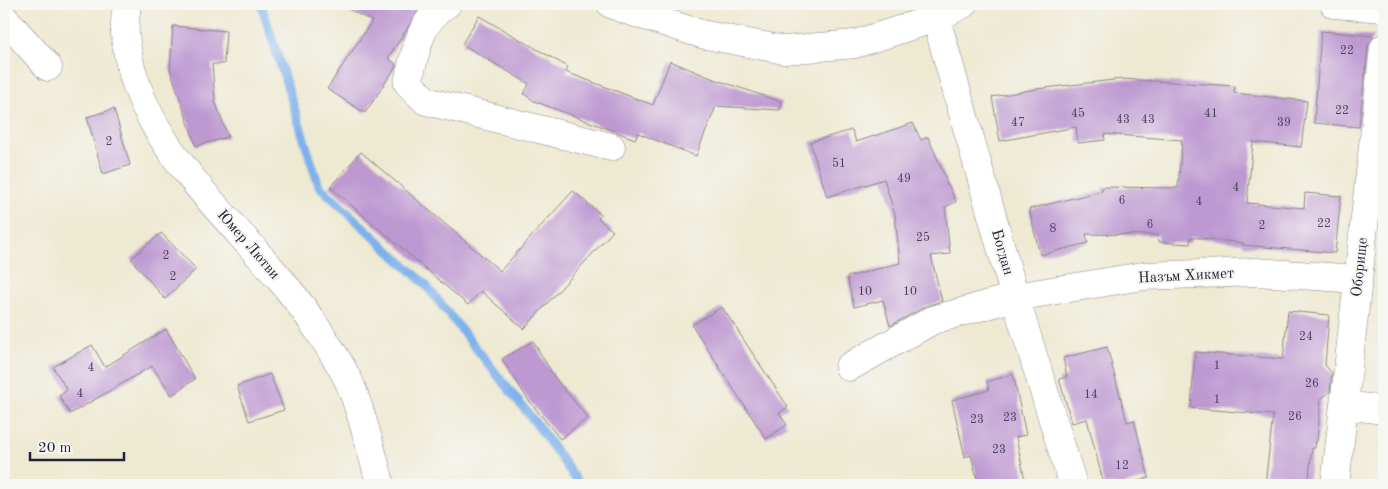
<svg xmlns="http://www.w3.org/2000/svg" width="1388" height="489" font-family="'Old Standard TT',serif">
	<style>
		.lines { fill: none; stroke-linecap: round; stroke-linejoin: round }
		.stream { stroke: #7eb1eb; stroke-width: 9 }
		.building { fill: #bd98d1 }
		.minor-casing { stroke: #888686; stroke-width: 29 }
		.minor { stroke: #fff; stroke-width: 28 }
		.labels { text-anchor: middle; stroke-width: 4; stroke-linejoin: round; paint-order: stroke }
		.number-label { font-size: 12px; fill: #494060 }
		.street-label { font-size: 15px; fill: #22223b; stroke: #f6f6f2 }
	</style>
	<rect width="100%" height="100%" fill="#f6f6f2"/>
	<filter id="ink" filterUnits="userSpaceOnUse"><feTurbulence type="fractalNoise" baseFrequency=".02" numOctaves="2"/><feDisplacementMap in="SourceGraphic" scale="10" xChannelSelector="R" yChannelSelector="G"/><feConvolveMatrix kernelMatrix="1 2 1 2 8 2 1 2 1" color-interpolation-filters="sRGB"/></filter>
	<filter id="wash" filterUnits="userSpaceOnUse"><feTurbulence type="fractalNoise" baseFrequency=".0096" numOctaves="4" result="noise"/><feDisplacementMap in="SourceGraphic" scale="20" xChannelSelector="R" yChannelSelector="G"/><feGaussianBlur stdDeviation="1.12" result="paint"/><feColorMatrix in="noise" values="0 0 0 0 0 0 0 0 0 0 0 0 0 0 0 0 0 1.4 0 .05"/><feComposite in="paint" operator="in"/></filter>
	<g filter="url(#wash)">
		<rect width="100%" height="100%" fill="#eee9d1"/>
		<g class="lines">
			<path class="stream" d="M261,4L319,186L425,284L538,426L580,485"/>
		</g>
		<g id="blocks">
			<path class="building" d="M338,4H423L388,58L396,64L395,68L365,113L327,89L372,21Z
				M479,16L568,67L566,72L653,105L670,61L711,78L782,102L780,110L716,106L696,156L638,133L635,139L534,101L524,94L529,84L462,44Z
				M173,26L226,31L224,64H212L215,101L228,137L196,146L170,69Z
				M1321,31L1374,36L1368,46L1359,127L1314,123Z
				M1122,79L1235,86L1234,93L1307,101L1301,147L1253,142L1247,203L1304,208L1305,193L1341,196L1335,253L1243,245V243L1191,237L1190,244L1159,242L1158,235L1086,234L1088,243L1040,255L1029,209L1102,191V187L1178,188L1182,140L1104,134L1105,140L1078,143L1076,127L1000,141L992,97L1036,89Z
				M114,109L130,165L103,174L87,117Z
				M913,123L921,140L928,137L946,179V184H948L956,202L945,207L950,254L931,256L942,301L926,306L890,326L883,300L854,307L847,277L900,263L895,215L884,179L827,197L810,142L852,130L856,142Z
				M361,152L500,271L573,191L601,215L598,218L613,231L524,329L481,291L468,305L330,187Z
				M161,233L196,269L165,299L131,259Z
				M722,307L788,407L779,413L787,425L766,439L692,325Z
				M1288,311L1329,315L1325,365L1332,373L1330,392L1321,399L1317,441H1316L1315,448H1312L1308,485H1265L1273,415L1191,408L1195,352L1283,359Z
				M166,329L195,379L172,395L152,366L70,414L59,396L67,390L53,367L92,345L105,367Z
				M533,341L555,378L588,418L560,439L527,398L502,359Z
				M1107,347L1127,422L1134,420L1149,478L1122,485H1104L1087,419L1072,423L1059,379L1067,377L1063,358Z
				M270,374L284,410L249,421L237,386Z
				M1013,374L1026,435L1016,437L1026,485H979L971,455L965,457L952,400L989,390L987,382Z"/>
		</g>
	</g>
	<g filter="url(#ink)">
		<use href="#blocks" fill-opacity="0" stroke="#888686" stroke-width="1"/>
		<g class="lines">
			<g class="minor-casing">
				<path id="minor" d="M127,4C126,13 124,24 125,34C136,156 256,233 318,330C328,345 346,372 352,389C363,418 371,449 379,479L378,485
					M447,4C419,20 415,54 408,83L426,101L611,147
					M611,4L626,10L701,34L784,50L855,44L936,18L963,4
					M1334,4L1384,8
					M4,18L48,67
					M936,18L1015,297L1073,485
					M849,367L933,320L1015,297L1143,276L1256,272L1357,279
					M1344,405L1384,410
					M1335,485L1384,48"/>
			</g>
			<use href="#minor" class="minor"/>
		</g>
	</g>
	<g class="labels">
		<g class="number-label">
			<text x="1347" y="54">22</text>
			<text x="1342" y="114">22</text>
			<text x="1078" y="117">45</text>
			<text x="1211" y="117">41</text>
			<text x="1123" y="123">43</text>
			<text x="1148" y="123">43</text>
			<text x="1018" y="126">47</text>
			<text x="1284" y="126">39</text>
			<text x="109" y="145">2</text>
			<text x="839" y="167">51</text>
			<text x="904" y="182">49</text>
			<text x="1236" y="191">4</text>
			<text x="1122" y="204">6</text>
			<text x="1199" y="205">4</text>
			<text x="1324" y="227">22</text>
			<text x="1150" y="228">6</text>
			<text x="1262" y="229">2</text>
			<text x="1053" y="232">8</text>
			<text x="923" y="241">25</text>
			<text x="166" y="259">2</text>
			<text x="173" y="280">2</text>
			<text x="865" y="295">10</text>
			<text x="910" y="295">10</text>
			<text x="1306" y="340">24</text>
			<text x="1217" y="369">1</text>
			<text x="91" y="371">4</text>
			<text x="1312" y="387">26</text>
			<text x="80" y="397">4</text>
			<text x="1091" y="398">14</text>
			<text x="1217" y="403">1</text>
			<text x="1295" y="420">26</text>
			<text x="1010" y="421">23</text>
			<text x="977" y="423">23</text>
			<text x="999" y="453">23</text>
			<text x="1122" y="469">12</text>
		</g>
		<g class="street-label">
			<text transform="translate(249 244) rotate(49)" y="5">Юмер Лютви</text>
			<text transform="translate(1003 252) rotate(74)" y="5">Богдан</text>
			<text transform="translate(1359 267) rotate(-84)" y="5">Оборище</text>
			<text transform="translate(1186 275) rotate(-3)" y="5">Назъм Хикмет</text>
		</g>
	</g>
	<rect width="1388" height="489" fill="none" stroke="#f6f6f2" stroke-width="20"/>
	<path d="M30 452v8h94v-8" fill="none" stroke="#22223b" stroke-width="2.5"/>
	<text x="38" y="452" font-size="15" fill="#22223b" stroke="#f6f6f2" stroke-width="4" paint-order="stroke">20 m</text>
</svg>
